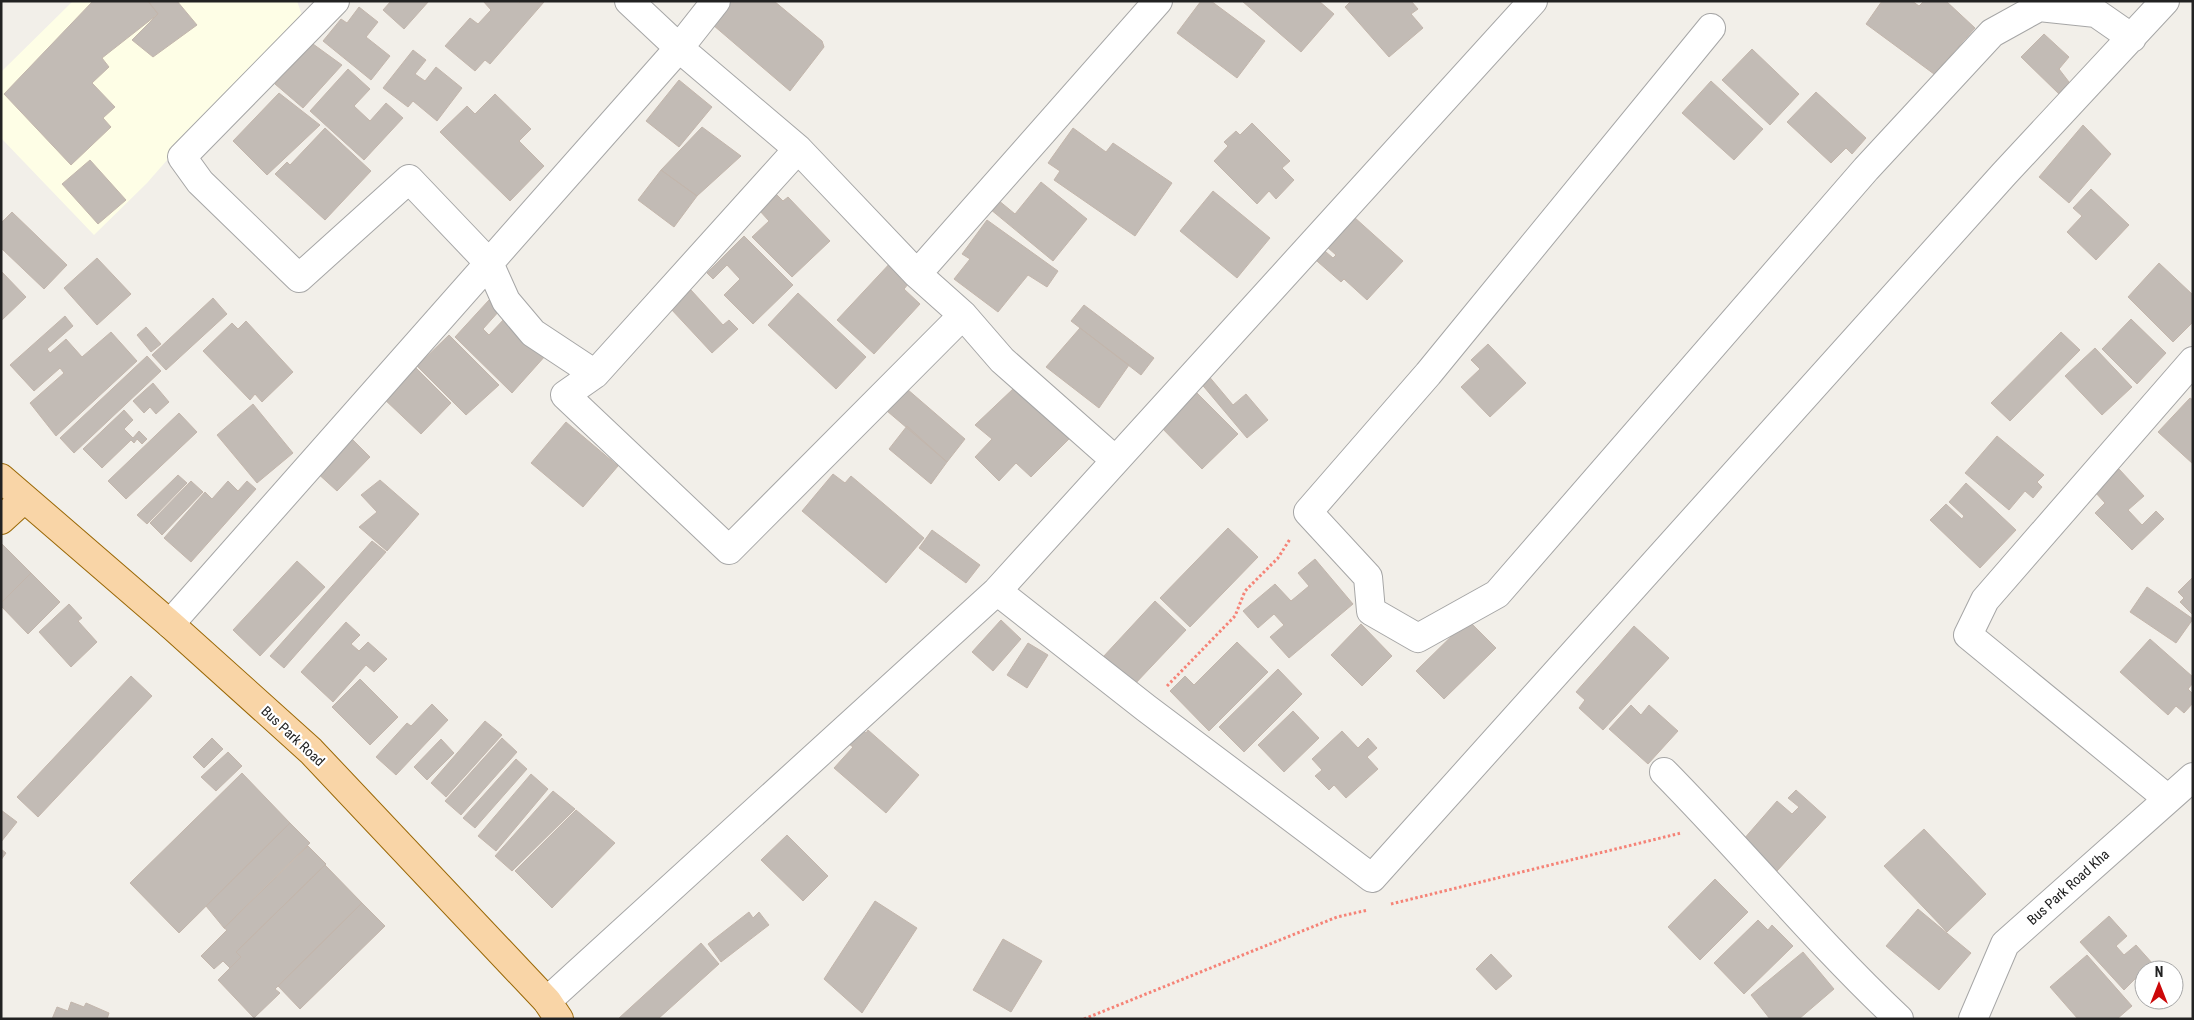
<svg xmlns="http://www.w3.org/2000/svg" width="2194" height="1020" font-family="'Roboto Condensed',sans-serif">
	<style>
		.education { fill: #fefee6 }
		.building { fill: #c2bbb5; stroke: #c3b6ac }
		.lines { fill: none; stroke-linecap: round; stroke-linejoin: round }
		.minor-casing { stroke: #a6a6a6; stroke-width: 30 }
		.major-casing { stroke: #9a6806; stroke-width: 30 }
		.path { stroke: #f58377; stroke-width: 3; stroke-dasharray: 2.5 2.5; stroke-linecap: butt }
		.minor { stroke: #fff; stroke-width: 28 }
		.major { stroke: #f9d5a7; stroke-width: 28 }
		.labels { text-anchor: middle; stroke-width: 4.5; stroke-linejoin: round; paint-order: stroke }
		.street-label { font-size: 14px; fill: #222; stroke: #fff }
	</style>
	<rect width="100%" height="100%" fill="#f2efe9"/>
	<path class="education" d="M73,1H297L303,18L210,111L147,183L94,235L1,138V72Z"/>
	<path class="building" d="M93,1H148L158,14L102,58L109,67L92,83L115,107L103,118L111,127L71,165L4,94Z
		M148,1H177L197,25L153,57L132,40L158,14Z
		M391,1H429L404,29L383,10Z
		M483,1H516L519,3L521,1L544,2L490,64L485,60L475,71L445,46L470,18L478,24L491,10Z
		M720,1H774L822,41L824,47L790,91L706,19Z
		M1201,1H1211L1265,41L1237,78L1177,33Z
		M1242,1H1319L1334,14L1301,52Z
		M1351,1H1411L1418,9L1411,14L1423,28L1389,57L1345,7Z
		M1882,1H1912L1919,6L1924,1H1946L1975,28L1934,74L1866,24Z
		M359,7L378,22L366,37L390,56L371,80L323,41L341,19L347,23Z
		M2044,34L2069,57L2059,69L2069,82L2059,94L2021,57Z
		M313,44L342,65L303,108L275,84Z
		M1752,49L1799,94L1770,125L1722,80Z
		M413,50L426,60L415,74L425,81L436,67L462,88L437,121L413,101L408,107L383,88Z
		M348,69L370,89L354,106L370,121L386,103L403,118L364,160L310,111Z
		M679,80L712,107L679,147L646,121Z
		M1711,81L1763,129L1734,160L1682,113Z
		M1816,92L1866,138L1852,154L1846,148L1831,163L1787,122Z
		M279,93L320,125L267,175L233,141Z
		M495,94L531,129L519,141L544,166L510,201L440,132L467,106L475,114Z
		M1252,123L1290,161L1282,168L1294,180L1276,199L1269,191L1257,204L1214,161L1228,146L1224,142L1236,131L1240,135Z
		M2083,125L2111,154L2069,203L2039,177Z
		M702,127L741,156L697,196L661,170Z
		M325,128L371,171L325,220L275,174L287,162L290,165Z
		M1073,128L1106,152L1113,143L1172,183L1135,236L1054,180L1060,171L1048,163Z
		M90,160L126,200L98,224L62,184Z
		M661,170L697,196L674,227L638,200Z
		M1041,182L1087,219L1053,261L990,209L998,200L1015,214Z
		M2091,189L2129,225L2096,260L2067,232L2082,216L2073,208Z
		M1213,191L1270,238L1237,278L1180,231Z
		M776,194L783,201L788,197L830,241L792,277L752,237L769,221L759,210Z
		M12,212L67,265L44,289L1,248V223Z
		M1354,217L1403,261L1367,300L1344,279L1341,282L1310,255L1319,246L1333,258L1336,255L1327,247Z
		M987,220L1058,271L1047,287L1028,275L998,312L954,279L970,259L962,254Z
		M744,236L793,285L753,324L724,295L740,279L727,265L713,279L707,273Z
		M97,258L131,294L97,325L64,288Z
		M893,260L909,283L904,289L920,304L874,354L837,320Z
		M2159,263L2193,295V322L2173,342L2128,297Z
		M1,271L26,297L2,320L1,319Z
		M691,290L723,325L729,320L738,329L712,353L671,309Z
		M798,293L866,357L836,389L768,325Z
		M213,298L227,314L166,370L152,355Z
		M489,300L500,310L483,329L489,335L506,317L546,355L512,393L455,337Z
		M1084,305L1154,358L1141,375L1071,321Z
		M65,316L73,326L47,349L50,353L66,339L82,357L111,332L137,361L56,436L30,403L64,373L60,368L34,391L10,365Z
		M2131,319L2166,353L2137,384L2102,349Z
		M246,321L293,372L262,402L255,394L250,400L203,351L232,323L238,329Z
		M146,327L161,344L151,352L137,335Z
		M1080,328L1129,365L1099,408L1046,367Z
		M2061,332L2080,350L2010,421L1991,403Z
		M449,335L499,385L466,415L417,366Z
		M1488,344L1526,383L1490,417L1461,387L1480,369L1471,360Z
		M2095,348L2132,387L2102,415L2065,376Z
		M147,356L161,371L74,453L60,438Z
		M413,365L451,403L421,434L382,397Z
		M1207,374L1233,405L1246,394L1268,420L1247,438L1199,381Z
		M153,383L169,402L156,414L150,407L144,413L133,401Z
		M1014,388L1073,435L1031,477L1016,463L999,481L975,457L992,439L975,425Z
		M907,389L965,439L947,462L887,411Z
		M1193,389L1238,434L1202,469L1157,423Z
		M2190,398L2193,400V420L2191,422L2193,424V464L2158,432Z
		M253,404L293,453L257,483L217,435Z
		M124,410L133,420L124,429L133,438L139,431L147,439L142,444L137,439L134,443L131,440L102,468L83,449Z
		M179,413L197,432L126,499L108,481Z
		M566,422L618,466L583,507L531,463Z
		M907,426L947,462L931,484L889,449Z
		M349,436L370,457L337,491L315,471Z
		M1997,436L2044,475L2037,482L2042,487L2033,498L2025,491L2009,510L1965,473Z
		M2119,469L2144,496L2128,510L2142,525L2156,511L2164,519L2132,550L2095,513L2105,503L2095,492Z
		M833,474L845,483L851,476L924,538L886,583L802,511Z
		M178,475L187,483L147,524L137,515Z
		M380,480L419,514L387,551L359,527L377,512L361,495Z
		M191,481L203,492L162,535L150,523Z
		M228,481L238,491L247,481L256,489L191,562L164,538L205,492L212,499Z
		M1966,483L2016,530L1980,568L1930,520L1946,504L1962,519L1964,516L1949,502Z
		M1228,528L1258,557L1190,627L1160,598Z
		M932,530L980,565L966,583L919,548Z
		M372,541L386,552L284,668L270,656Z
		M1,543L31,573L1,603Z
		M1315,559L1353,604L1289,658L1270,637L1284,625L1274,614L1258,628L1243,611L1275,584L1291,601L1309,586L1298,573Z
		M297,561L325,587L260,656L233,630Z
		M31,573L60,602L28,634L1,606V603Z
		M2193,577V615L2180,602L2184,598L2178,592Z
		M2147,587L2193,619L2176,643L2130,612Z
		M1155,601L1186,630L1133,686L1103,657Z
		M69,604L82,618L78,621L97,642L71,667L39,632Z
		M1001,620L1021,639L993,671L972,652Z
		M1468,620L1496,648L1444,699L1416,671Z
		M346,622L360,635L351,644L359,651L368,642L387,659L374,672L366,665L333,702L301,672Z
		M1361,624L1392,656L1362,686L1331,655Z
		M1634,626L1669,658L1603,730L1579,708L1585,700L1576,692Z
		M2150,639L2193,677V683L2188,689L2193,694V703L2184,713L2176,706L2168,715L2120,672Z
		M1237,642L1268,672L1209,731L1170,691L1185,676L1194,685Z
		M1028,643L1048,655L1027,688L1007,675Z
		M1278,669L1302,694L1244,752L1219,727Z
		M131,676L152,696L38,817L17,797Z
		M360,679L398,717L370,745L332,707Z
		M432,704L448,720L396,775L376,757L407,723L411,726Z
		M1631,705L1641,715L1649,705L1678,731L1648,764L1609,729Z
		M1293,711L1319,738L1284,772L1258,745Z
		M485,721L502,735L446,797L431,783Z
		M862,729L866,733L868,730L919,775L886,813L834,768L853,747L849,744Z
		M1342,731L1358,748L1368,738L1377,748L1367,757L1378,769L1346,798L1334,785L1329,790L1315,776L1322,770L1312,759Z
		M212,738L223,749L204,768L193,757Z
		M502,738L517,752L461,815L445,801Z
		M441,739L454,753L427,780L414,767Z
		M228,752L242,766L216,791L201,777Z
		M516,759L527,769L475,828L463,818Z
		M242,773L290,823L179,933L130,883Z
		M531,774L548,789L496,851L478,836Z
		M1796,790L1826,817L1777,871L1743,840L1777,801L1792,814L1799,807L1788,798Z
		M553,791L575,809L512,871L495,856Z
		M1,810L17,822L1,842Z
		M576,810L615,843L552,908L515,871Z
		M290,823L310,843L224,928L206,906Z
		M1924,829L1986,894L1947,932L1884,866Z
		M787,835L828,876L803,901L761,860Z
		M308,846L326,864L236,952L241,957L230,968L223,961L214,969L201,956L227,930L224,928Z
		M1,849L6,853L1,860Z
		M325,865L362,903L275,989L280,993L254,1018L218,980L241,957L236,952Z
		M1715,879L1748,912L1700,960L1668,927Z
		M875,901L917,928L862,1013L824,979Z
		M362,903L385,926L300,1009L278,986Z
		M1918,909L1971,953L1939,990L1886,946Z
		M749,912L753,918L759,912L769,925L721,962L708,944Z
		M2109,916L2127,936L2116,946L2124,955L2136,945L2153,964L2144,970L2124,990L2080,942Z
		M1758,920L1768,930L1772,925L1793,946L1744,994L1714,963Z
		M1003,939L1042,961L1011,1012L973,990Z
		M701,943L719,964L658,1019H618Z
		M1803,952L1834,989L1799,1019H1770L1751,995Z
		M1491,954L1512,976L1496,990L1476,969Z
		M2087,955L2132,1006L2117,1019H2078L2050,987Z
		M71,1002L84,1007L86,1003L109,1013L107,1019H52L57,1007L68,1011Z"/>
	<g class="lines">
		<g class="minor-casing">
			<path id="minor" d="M335,1L182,157L200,182L299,278L409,179L489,263L506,301L533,333L595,374L565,395L729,550L963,315
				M629,1L679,48L798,149L917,274L1158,1
				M1711,28L1428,374L1308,512L1368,577L1371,611L1418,638L1497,594L1866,169L1992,33L2039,7L2096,13L2132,38
				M917,274L963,315L1002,360L1115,460
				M595,374L798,149
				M997,591L1146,708L1372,878L2004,174L2165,1
				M170,624L679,48L716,1
				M1664,772C1744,853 1816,941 1899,1019
				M2168,799L1968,635L1985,600L2193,361
				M547,1001L997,591L1533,1
				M1973,1019L2005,944L2193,777"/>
		</g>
		<g class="major-casing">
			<path id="major" d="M1,478L170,624L311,751L547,1001L559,1019
				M1,520L24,499"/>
		</g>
		<path class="path" d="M1167,686L1235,616L1245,591L1278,558L1290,539
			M1391,904L1681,833
			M1084,1019L1337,917L1368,910"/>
		<use href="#minor" class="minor"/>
		<use href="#major" class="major"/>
	</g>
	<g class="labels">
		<g class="street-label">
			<text transform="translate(293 736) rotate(43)" y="5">Bus Park Road</text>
			<text transform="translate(2068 887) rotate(-42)" y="5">Bus Park Road Kha</text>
		</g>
	</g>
	<rect width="2194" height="1020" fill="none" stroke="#222222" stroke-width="5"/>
	<g transform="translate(2159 985)"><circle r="24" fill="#ffffff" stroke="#a7a7a7"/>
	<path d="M0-4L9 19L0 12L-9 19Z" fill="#cc0809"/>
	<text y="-8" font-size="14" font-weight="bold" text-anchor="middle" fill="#222222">N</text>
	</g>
</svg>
